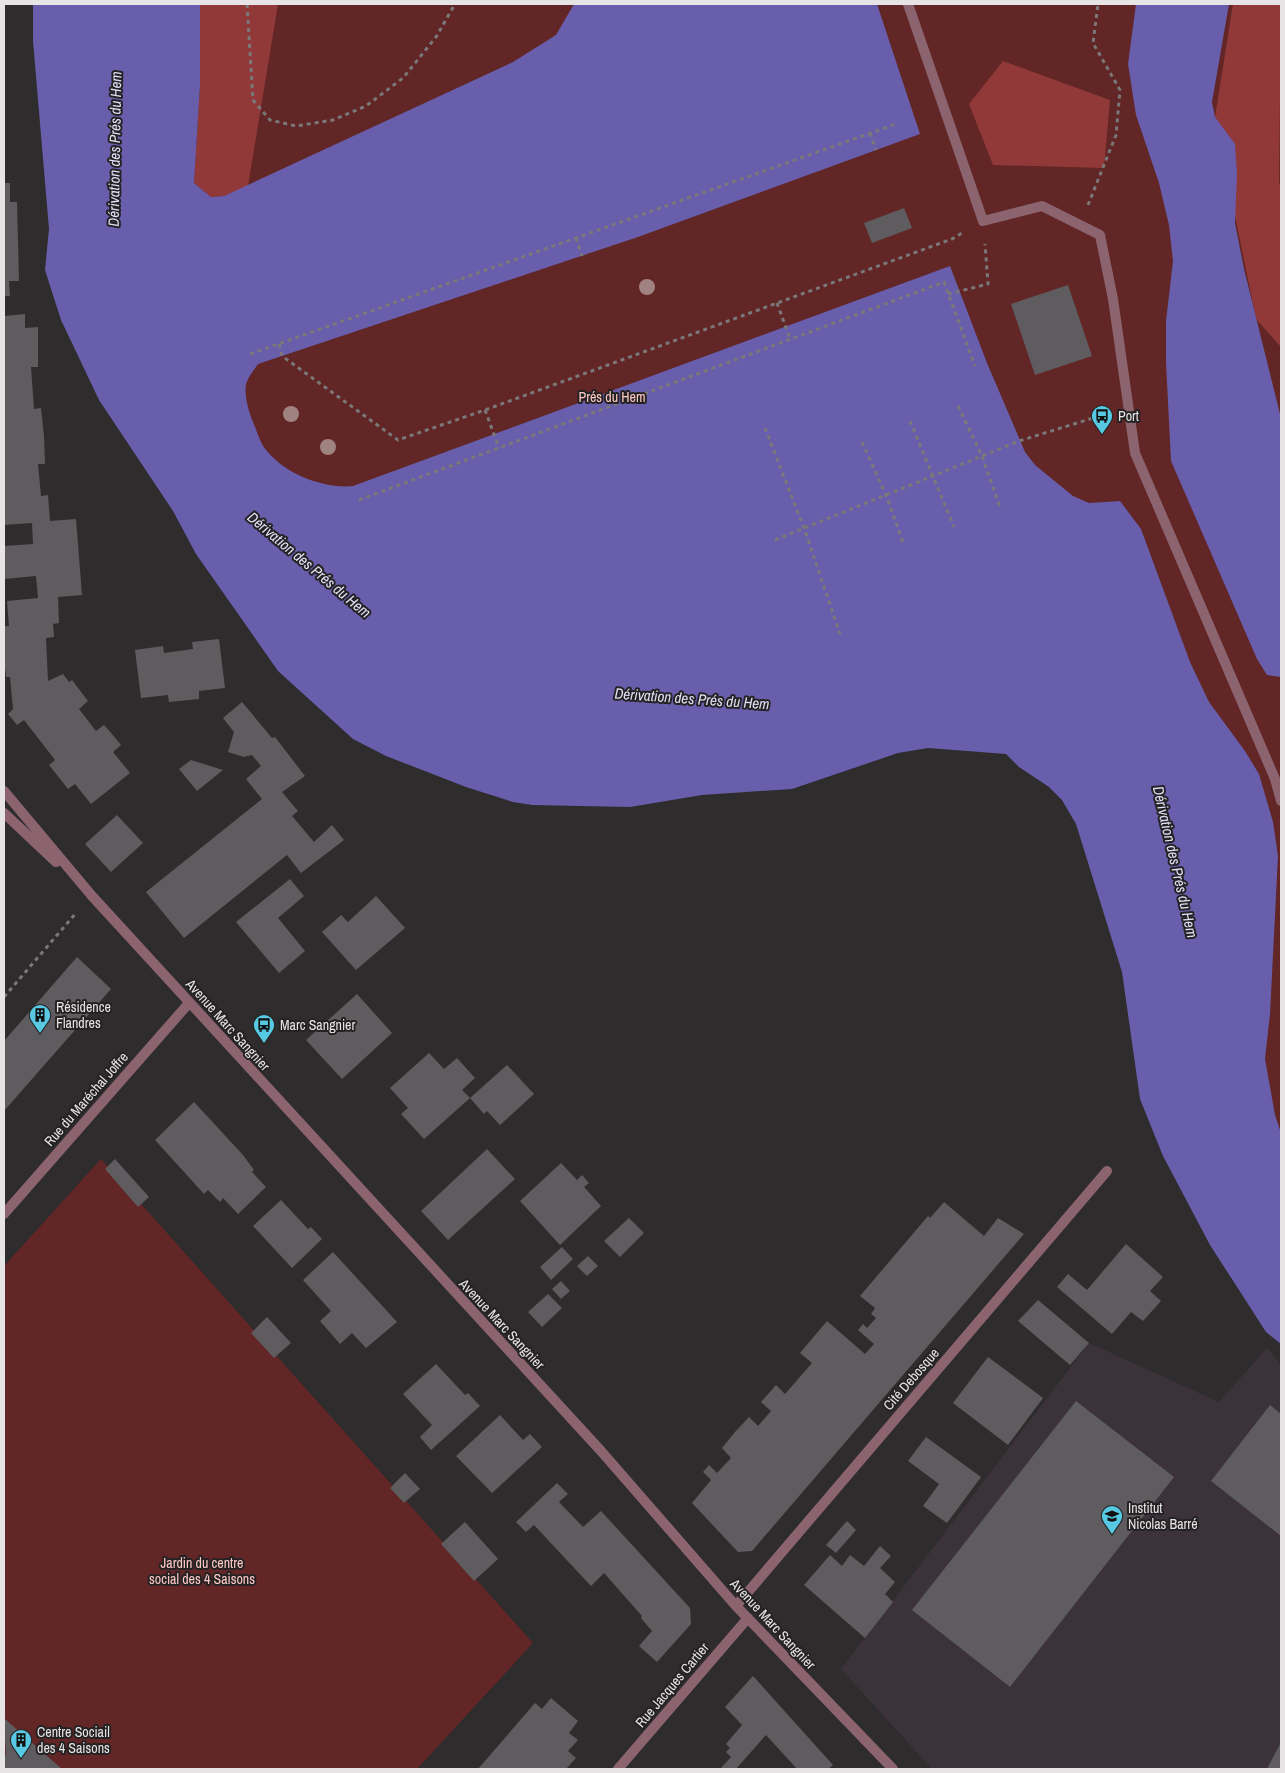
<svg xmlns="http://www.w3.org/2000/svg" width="1285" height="1773" font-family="'Archivo Narrow',sans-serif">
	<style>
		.built { fill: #3b3339 }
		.green { fill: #612625 }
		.forest { fill: #913938 }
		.water { fill: #685eac }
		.building { fill: #5e5c5f }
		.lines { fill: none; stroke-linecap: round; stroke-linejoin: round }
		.path { stroke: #7b787a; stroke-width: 3; stroke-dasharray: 4 4; stroke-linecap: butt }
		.service { stroke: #8c6470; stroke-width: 10 }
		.minor { stroke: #8c6470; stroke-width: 10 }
		.tree { fill: #a08280 }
		.labels { text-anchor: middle; stroke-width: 4; stroke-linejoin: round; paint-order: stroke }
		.park-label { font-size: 14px; fill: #fdc9c4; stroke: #252224 }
		.poi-label { font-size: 14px; fill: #e6e4e5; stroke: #252224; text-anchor: start }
		.street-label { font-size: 14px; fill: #e6e4e5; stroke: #252224 }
		.water-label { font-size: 15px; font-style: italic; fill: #e0dff5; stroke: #252224 }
	</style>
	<rect width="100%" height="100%" fill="#2f2c2e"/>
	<path class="built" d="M1089,1343L1219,1402L1267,1348L1281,1365V1769H932L841,1669Z"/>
	<path class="green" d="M51,4H1281V1344L1202,1216L1140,1099L1123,940L1081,807L1034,755L984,740L360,730Z
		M101,1159L533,1643L417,1769H4V1266Z"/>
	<path class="forest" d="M200,4H278L248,186L224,196L211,197L194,183L200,86Z
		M1233,4H1281L1279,182L1281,190V347L1256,319L1215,117Z
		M1003,61L1110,100L1104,168L993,165L969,104Z"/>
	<path class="water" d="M33,4H200V86L194,183L211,197L224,196L513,62L556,35L574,4H877L920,134L638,237L258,364C254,370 248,377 246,384C244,396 249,412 253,422C257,431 260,443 266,450C285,474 324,489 353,486L950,266L987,363L1025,452L1035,465L1073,496L1089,503L1120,501L1141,529L1190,662L1209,702L1245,751L1259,774L1273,822L1278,856L1270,1014L1265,1059L1275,1115L1281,1133V1344L1266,1332L1210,1245L1163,1156L1140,1099L1122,972L1076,824L1062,800L1049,787L1019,767L1006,754L928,748L898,753L792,789L702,795L630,807L532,805L513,802L466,787L386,756L353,739L278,671L196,554L173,511L99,400L61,320L45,270L49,229L33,41Z
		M1136,4H1229L1212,102L1215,117L1235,144L1237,174L1235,223L1244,269L1281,418V677L1267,675L1257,659L1171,461L1166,363V321L1173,261L1169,225L1159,183L1136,115L1128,64Z"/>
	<path class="building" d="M4,183H10V202H17L19,281H9L10,296H4Z
		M904,208L912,228L872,243L864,223Z
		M1068,285L1092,356L1035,375L1011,304Z
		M25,314V328L38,327V367H31L34,409L41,408L44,436L45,464H38L41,496L48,495L50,521L76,519L82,595L58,597L59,623L53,624L54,637L46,638L48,681L63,674L69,682L72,680L88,701L79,709L96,731L104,725L112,734L121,745L113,752L130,773L91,804L75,784L68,789L49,765L55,760L24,720L17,725L8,714L13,709L10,677H6L4,657V626H9L7,601L38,598L36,576L4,579V546L33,544L32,523L4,525V316Z
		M219,639L225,688L199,691V699L169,702L168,695L141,698L135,650L163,646L164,653L193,649L192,642Z
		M242,702L272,738L275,737L305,776L282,792L298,811L292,816L314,842L332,825L344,840L301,873L287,855L184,938L146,892L262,799L246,779L261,766L252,755L244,757L228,752L234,732L223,718Z
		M191,760L223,770L197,791L179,769Z
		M117,815L143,843L111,872L85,844Z
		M290,879L304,896L278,918L305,951L279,973L236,922Z
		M376,896L405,928L356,970L322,932L341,915L348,922Z
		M77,957L111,989L4,1111V1041Z
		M357,994L392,1033L342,1079L306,1040Z
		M429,1053L444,1069L457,1058L475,1078L462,1090L470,1098L424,1139L401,1114L408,1108L390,1088Z
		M507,1065L534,1094L500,1125L487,1111L484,1114L470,1098Z
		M194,1102L243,1155L254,1170L252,1172L266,1187L238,1214L223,1198L220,1202L208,1190L204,1194L155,1140Z
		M487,1149L515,1179L448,1240L421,1211Z
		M115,1159L149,1197L138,1207L105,1169Z
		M561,1163L577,1180L582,1175L589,1183L584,1187L601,1206L560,1245L520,1201Z
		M281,1200L308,1229L311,1227L322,1239L292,1268L253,1226Z
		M944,1202L984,1236L998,1218L1024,1234L752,1551L738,1552L692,1503L711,1480L703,1472L709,1465L717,1473L731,1458L722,1448L735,1432L749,1417L758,1426L771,1411L761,1402L776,1385L785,1394L812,1363L800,1353L827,1321L865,1354L874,1344L858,1330L863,1324L867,1328L876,1318L871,1314L875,1308L860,1296L928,1216L930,1218Z
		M629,1218L644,1233L620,1257L604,1241Z
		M1126,1244L1163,1277L1150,1291L1161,1301L1143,1321L1131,1312L1112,1334L1057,1287L1068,1274L1087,1290Z
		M562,1247L573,1259L551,1280L540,1267Z
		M333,1252L397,1322L366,1348L352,1333L340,1344L320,1321L331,1311L303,1280Z
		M588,1256L598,1266L587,1276L577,1266Z
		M561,1281L570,1291L561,1299L552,1289Z
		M548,1294L562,1308L542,1327L528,1312Z
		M1038,1300L1089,1343L1070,1365L1018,1321Z
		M267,1317L291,1343L274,1358L251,1333Z
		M988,1357L1043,1398L1008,1445L953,1403Z
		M436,1364L465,1395L468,1393L480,1406L431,1450L420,1437L432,1425L403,1394Z
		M1076,1401L1174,1477L1010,1687L912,1610Z
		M1270,1405L1281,1414V1536L1211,1481Z
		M500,1415L523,1440L530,1434L542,1447L492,1493L456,1456Z
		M926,1437L981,1477L947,1523L923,1506L939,1484L908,1461Z
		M405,1473L420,1489L404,1503L390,1488Z
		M557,1483L568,1494L559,1502L583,1527L601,1511L690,1608L691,1624L657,1662L639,1646L652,1631L641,1618L642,1616L604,1573L591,1586L534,1525L526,1532L516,1522Z
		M847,1521L856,1530L836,1553L826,1545Z
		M465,1522L498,1559L474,1581L441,1544Z
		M880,1546L891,1556L880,1568L895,1582L885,1594L893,1602L865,1638L804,1585L830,1555L842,1566L850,1555L864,1566Z
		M753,1676L833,1765L828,1769H797L766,1735L736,1769H720L731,1757L726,1752L730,1748L726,1744L742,1725L725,1707Z
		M551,1698L578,1721L569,1733L578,1740L568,1751L576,1758L566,1769H478L535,1703L542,1709Z
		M4,1718L55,1763L62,1769H4V1755H6Z
		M1281,1742V1769H1267Z"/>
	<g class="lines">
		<path class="path" d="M247,4L253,100L270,120L296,126L333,120L366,106L403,78L436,37L455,4
			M870,133L876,150
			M1088,205L1116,135L1120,90L1093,43L1098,4
			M576,238L582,256
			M948,294L988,284L985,244
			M777,303L790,339
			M279,344L282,356L398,440L485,410L952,239L962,233
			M250,354L896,124
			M958,406L982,456L1000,507
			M485,410L499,448
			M910,421L954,527
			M765,428L804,528L840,634
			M862,442L886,495L904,545
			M359,500L944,282L975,366
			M775,540L1019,441L1106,414
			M4,997L76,913"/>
		<path class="service" d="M908,4L983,221L1042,206L1100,235L1113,299L1135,453L1275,779L1281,801"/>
		<path class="minor" d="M4,791L92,896L601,1451L736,1606L893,1769
			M4,813L56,862
			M4,1214L189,1003
			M736,1606L1107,1171
			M618,1769L748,1618"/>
	</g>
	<g class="tree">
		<circle cx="647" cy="287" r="8"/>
		<circle cx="291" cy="414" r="8"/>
		<circle cx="328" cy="447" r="8"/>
	</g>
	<defs>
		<g id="bus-pin" transform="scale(1.125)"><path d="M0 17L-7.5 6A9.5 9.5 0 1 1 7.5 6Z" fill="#58c9e3" stroke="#252224"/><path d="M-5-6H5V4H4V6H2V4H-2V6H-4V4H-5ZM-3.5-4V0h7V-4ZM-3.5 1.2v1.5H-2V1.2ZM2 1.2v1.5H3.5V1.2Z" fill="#111"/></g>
		<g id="building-pin" transform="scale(1.125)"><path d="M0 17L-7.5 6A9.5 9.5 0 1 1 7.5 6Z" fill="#58c9e3" stroke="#252224"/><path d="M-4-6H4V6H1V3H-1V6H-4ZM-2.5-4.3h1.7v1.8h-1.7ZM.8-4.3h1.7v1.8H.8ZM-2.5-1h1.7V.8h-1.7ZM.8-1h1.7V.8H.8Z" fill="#111"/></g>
		<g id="school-pin" transform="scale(1.125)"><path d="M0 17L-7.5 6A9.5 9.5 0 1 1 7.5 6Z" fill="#58c9e3" stroke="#252224"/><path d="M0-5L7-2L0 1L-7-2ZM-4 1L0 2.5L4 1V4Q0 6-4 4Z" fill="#111"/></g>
	</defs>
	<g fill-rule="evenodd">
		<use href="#bus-pin" x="1102" y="416"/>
		<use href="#building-pin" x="40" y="1015"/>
		<use href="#bus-pin" x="264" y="1025"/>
		<use href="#school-pin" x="1112" y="1516"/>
		<use href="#building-pin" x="21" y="1740"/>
	</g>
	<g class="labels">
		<g class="park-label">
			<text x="612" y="402">Prés du Hem</text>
			<text x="202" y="1568">Jardin du centre<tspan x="202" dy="16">social des 4 Saisons</tspan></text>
		</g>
		<g class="poi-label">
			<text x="1118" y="421">Port</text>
			<text x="56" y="1012">Résidence<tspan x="56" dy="16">Flandres</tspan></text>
			<text x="280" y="1030">Marc Sangnier</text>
			<text x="1128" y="1513">Institut<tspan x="1128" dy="16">Nicolas Barré</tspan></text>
			<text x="37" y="1737">Centre Sociail<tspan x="37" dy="16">des 4 Saisons</tspan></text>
		</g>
		<g class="street-label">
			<text transform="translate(228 1025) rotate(48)" y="5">Avenue Marc Sangnier</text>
			<text transform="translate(86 1099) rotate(-49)" y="5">Rue du Maréchal Joffre</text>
			<text transform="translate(502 1324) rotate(47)" y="5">Avenue Marc Sangnier</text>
			<text transform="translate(911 1379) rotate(-49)" y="5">Cité Debosque</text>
			<text transform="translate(773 1624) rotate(47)" y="5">Avenue Marc Sangnier</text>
			<text transform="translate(672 1685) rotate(-50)" y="5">Rue Jacques Cartier</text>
		</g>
		<g class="water-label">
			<text transform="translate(115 149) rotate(-89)" y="5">Dérivation des Prés du Hem</text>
			<text transform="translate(309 565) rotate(40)" y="5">Dérivation des Prés du Hem</text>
			<text transform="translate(692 699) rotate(4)" y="5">Dérivation des Prés du Hem</text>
			<text transform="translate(1175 862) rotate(77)" y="5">Dérivation des Prés du Hem</text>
		</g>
	</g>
	<rect width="1285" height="1773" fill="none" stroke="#e6e4e5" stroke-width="10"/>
</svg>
